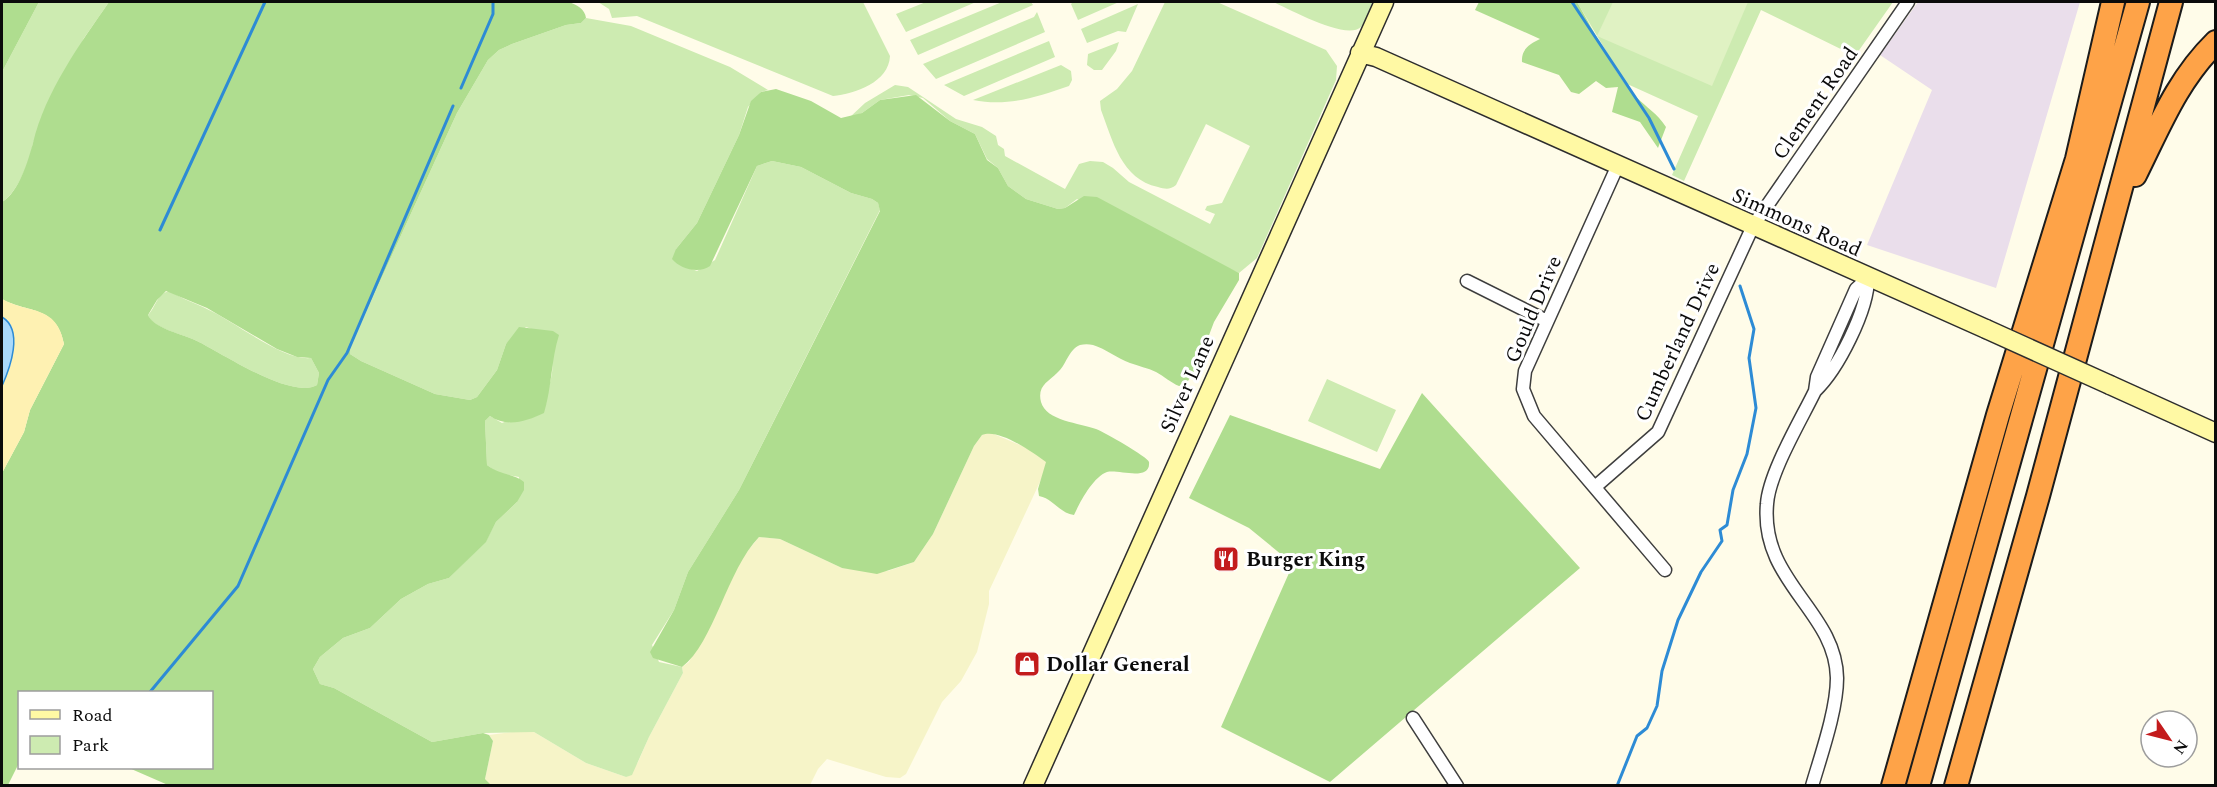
<svg xmlns="http://www.w3.org/2000/svg" width="2217" height="787" font-family="Spectral,serif">
	<style>
		.industrial { fill: #eadeeb }
		.farmland { fill: #f6f4c8 }
		.green { fill: #cdebb1 }
		.forest { fill: #afdd8f; fill-rule: evenodd }
		.sand { fill: #fef1b2 }
		.pitch { fill: #e0f2c3 }
		.water { fill: #aad9fa; stroke: #2d8bd5; stroke-width: 1.5 }
		.lines { fill: none; stroke-linecap: round; stroke-linejoin: round }
		.stream { stroke: #2d8bd5; stroke-width: 3 }
		.street-casing { stroke: #3e3e3e; stroke-width: 15 }
		.secondary-casing { stroke: #2d2d2d; stroke-width: 21 }
		.highway-casing { stroke: #1c1c1c; stroke-width: 26 }
		.street { stroke: #fff; stroke-width: 12 }
		.secondary { stroke: #fff9a4; stroke-width: 18 }
		.highway { stroke: #fea348; stroke-width: 22 }
		.secondary-bridge-casing { stroke: #2d2d2d; stroke-width: 21; stroke-linecap: butt }
		.secondary-bridge { stroke: #fff9a4; stroke-width: 18 }
		.labels { text-anchor: middle; stroke-width: 6; stroke-linejoin: round; paint-order: stroke }
		.street-label { font-size: 21px; fill: #0b0b0b; stroke: #fff }
		.poi-label { font-size: 21px; font-weight: bold; fill: #0b0b0b; stroke: #fff; text-anchor: start }
	</style>
	<rect width="100%" height="100%" fill="#fffce9"/>
	<path class="industrial" d="M1918,2H2080L1996,288L1867,245L1932,90L1880,55Z"/>
	<path class="farmland" d="M989,432L1027,448L1047,462L1046,469L989,591V604L977,652L961,681L942,702L906,774L900,778L886,777L827,759L818,769L810,785L491,786L485,779L493,741L489,735L520,731L534,732L586,763L626,777L638,762L649,737L683,673L682,667L689,662L742,558L759,537L780,539L842,568L888,571L914,562L933,534L974,446L982,435Z"/>
	<path class="green" d="M39,2H109L84,38L33,143C30,161 18,192 2,202V72Z
		M598,2H863L890,56C889,82 855,94 833,96L637,16L612,18L609,9Z
		M926,2H976L906,32L896,14Z
		M1002,2H1031L1033,5L918,55L910,40Z
		M1073,2H1119L1078,20L1071,4Z
		M1165,2H1217L1326,50L1337,66L1336,80L1257,258L1239,273L1077,199L1065,208L1058,209L1026,199L1008,186L998,168L987,159L975,134L950,121L923,98L909,95L880,100L862,113L849,118L865,103L895,85L908,87L956,119L982,127L996,136L998,145L1004,149L1005,156L1065,189L1079,164L1090,161L1103,162L1113,168L1129,182L1210,224L1215,214L1205,210L1207,206L1222,203L1250,146L1206,124L1176,185C1170,190 1165,189 1158,187C1121,179 1113,141 1101,110L1100,101L1117,89L1132,71Z
		M1273,2H1373C1369,9 1366,21 1361,27C1346,41 1290,9 1273,2Z
		M1577,2H1893L1855,56L1761,10L1684,181L1672,175L1698,116L1625,83Z
		M1138,4L1126,32L1118,31L1087,43L1081,29Z
		M1037,12L1045,32L936,79L923,64L1034,17Z
		M586,18L631,26L730,67L768,90L761,92L748,107L739,135L697,223L676,249L684,266L697,271L715,260L757,166L772,161L801,167L851,193L872,199L878,203L880,210L739,490L688,572L674,610L652,645L659,662L682,667L683,673L649,737L632,775L626,777L586,763L534,732L483,733L432,742L334,688L320,684L313,669L320,657L343,638L370,628L401,599L428,584L449,578L486,541L496,522L517,502L519,477L498,473L487,465L485,421L490,416L502,423L546,405C548,378 561,367 543,342C538,335 534,329 526,327L506,344L497,370L477,397L470,400L435,394L361,361L350,354V347L457,113L488,60L499,50L512,44L566,25L581,23Z
		M1049,41L1055,57L964,96L944,85Z
		M1119,42L1116,51L1102,70H1094L1087,65L1088,54Z
		M1061,65L1071,71L1072,80L1069,86C1037,97 1008,107 973,100Z
		M170,291C182,299 195,303 207,309C234,321 283,361 311,358L319,373L317,385C291,400 222,353 197,341C184,334 153,329 148,315C156,307 157,293 170,291Z
		M1327,379L1396,410L1377,452L1308,421Z"/>
	<path class="forest" d="M2,2H39L2,72Z
		M109,2H569C577,5 585,9 586,18L581,23L566,25L512,44L499,50L488,60L457,113L350,347V354L361,361L435,394L470,400L477,397L497,370L506,344L519,327L553,331L559,335C551,360 552,387 544,413C527,421 507,428 490,416L485,421L487,465C500,475 515,474 524,482V490L517,502L496,522L486,542L449,578L428,584L401,599L370,628L343,638L320,657L313,669L320,684L334,688L432,742L483,733L489,735L493,741L485,779L491,785H168L129,768H212V692H20L19,763L8,785H2V473L24,432L30,410L64,344C57,305 26,313 2,299V202C19,192 28,161 33,143C45,92 80,44 109,2ZM166,291L207,308L277,349L297,357L311,358L319,373L317,385C291,400 222,353 197,341C184,334 154,329 148,315L157,300Z
		M1479,2H1577C1593,29 1615,75 1636,97C1647,108 1657,113 1666,127L1658,148L1640,122L1612,112L1618,87L1606,88L1596,81L1579,94L1571,92L1559,75L1522,62C1521,49 1530,44 1540,39L1475,10Z
		M776,89L811,101L841,118L862,113L880,100L916,95L950,121L975,134L987,160L998,168L1008,186L1026,199L1058,209L1065,208L1084,196L1097,197L1239,273V280L1214,322L1197,367L1186,384L1179,386C1171,383 1164,376 1156,372C1148,368 1138,366 1130,363C1117,358 1106,349 1093,345C1089,344 1084,344 1080,345C1068,350 1066,366 1057,373C1048,382 1037,386 1041,402C1046,421 1080,423 1096,429C1104,432 1148,457 1149,462C1151,482 1118,469 1107,472C1093,477 1080,502 1074,515C1059,513 1054,499 1039,496L1038,489L1046,462C1032,452 999,428 982,435L974,446L933,534L914,562L877,574L842,568L780,539L759,537C727,570 714,643 682,667L653,658L650,652L674,610L688,572L739,490L880,211L878,203L872,199L851,193L801,167L772,161L757,166L710,266C699,274 680,269 672,259L676,249L697,223L739,135L751,101L761,92Z
		M1422,393L1580,568L1330,782L1221,727L1293,564L1249,528L1189,498L1230,415L1380,469Z"/>
	<path class="sand" d="M2,299C28,314 57,304 64,344L30,410L24,432L2,473V386L11,364L13,329L8,320L2,317Z"/>
	<path class="pitch" d="M1613,2H1748L1712,86L1597,36Z"/>
	<path class="water" d="M2,317C24,330 10,368 2,386Z"/>
	<g class="lines">
		<path class="stream" d="M1572,2L1649,118L1674,169
			M461,88L493,14V2
			M160,230L265,2
			M150,692L238,586L328,380L347,353L453,106
			M1617,786L1637,736L1647,728L1657,706L1662,671L1678,620L1701,572L1722,541L1720,530L1727,525L1733,490L1747,454L1756,408L1749,358L1754,329L1740,286"/>
		<g class="street-casing">
			<path id="street" d="M1618,165L1525,371L1523,389L1534,416L1665,570
				M1467,281L1547,321
				M1815,391C1838,369 1868,310 1868,278
				M1595,487L1658,432L1753,226L1908,2
				M1413,718L1457,786
				M1812,786C1821,755 1837,710 1837,678C1836,611 1760,582 1767,504C1769,473 1801,420 1815,391L1817,377L1856,289L1868,278"/>
		</g>
		<g class="secondary-casing">
			<path id="secondary" d="M1360,53L1376,57L1986,329
				M2110,385L2216,433
				M1033,786L1384,2"/>
		</g>
		<g class="highway-casing">
			<path id="highway" d="M2135,175C2159,127 2177,80 2216,42
				M1893,786L1998,415L2077,159L2113,2
				M1918,786L2138,2
				M1956,786L2038,496L2171,2"/>
		</g>
		<use href="#street" class="street"/>
		<use href="#secondary" class="secondary"/>
		<use href="#highway" class="highway"/>
		<g class="secondary-bridge-casing">
			<path id="secondary-bridge" d="M1986,329L2110,385"/>
		</g>
		<use href="#secondary-bridge" class="secondary-bridge"/>
	</g>
	<defs>
		<g id="restaurant-square" transform="scale(1.35)"><rect x="-9" y="-9" width="18" height="18" rx="4" fill="#c31b1c" stroke="#fff"/><path d="M-5-6h1v4h1v-4h1v4h1v-4h1v5L-1.5 .5V6h-2V.5L-5-1ZM5-6V6H3V1.5H1.5Q1.5-4 5-6Z" fill="#fff"/></g>
		<g id="shop-square" transform="scale(1.35)"><rect x="-9" y="-9" width="18" height="18" rx="4" fill="#c31b1c" stroke="#fff"/><path d="M-5-2.5h2.3a2.7 3.5 0 0 1 5.4 0H5L5.5 6h-11ZM-1.5-2.5h3a1.5 2.3 0 0 0-3 0Z" fill="#fff"/></g>
	</defs>
	<g fill-rule="evenodd">
		<use href="#restaurant-square" x="1226" y="559"/>
		<use href="#shop-square" x="1027" y="664"/>
	</g>
	<g class="labels">
		<g class="street-label">
			<text transform="translate(1815 103) rotate(-55)" y="7">Clement Road</text>
			<text transform="translate(1797 222) rotate(24)" y="7">Simmons Road</text>
			<text transform="translate(1533 309) rotate(-67)" y="7">Gould Drive</text>
			<text transform="translate(1677 342) rotate(-65)" y="7">Cumberland Drive</text>
			<text transform="translate(1187 384) rotate(-66)" y="7">Silver Lane</text>
		</g>
		<g class="poi-label">
			<text x="1246" y="566">Burger King</text>
			<text x="1046" y="671">Dollar General</text>
		</g>
	</g>
	<rect width="2217" height="787" fill="none" stroke="#0b0b0b" stroke-width="6"/>
	<rect x="18" y="691" width="195" height="78" fill="#ffffff" stroke="#9d9d9d" stroke-width="1.5"/>
	<rect x="30" y="710" width="30" height="9" fill="#fff9a4" stroke="#9d9d9d" stroke-width="1.5"/>
	<text x="72" y="721" font-size="18" fill="#0b0b0b">Road</text>
	<rect x="30" y="736" width="30" height="18" fill="#cdebb1" stroke="#9d9d9d" stroke-width="1.5"/>
	<text x="72" y="751" font-size="18" fill="#0b0b0b">Park</text>
	<g transform="translate(2169 739) rotate(125)"><circle r="28" fill="#ffffff" stroke="#9d9d9d" stroke-width="1.5"/>
	<path d="M0-4.5L10 22L0 15L-10 22Z" fill="#c31b1c"/>
	<text y="-9" font-size="16" font-weight="bold" text-anchor="middle" fill="#0b0b0b">N</text>
	</g>
</svg>
